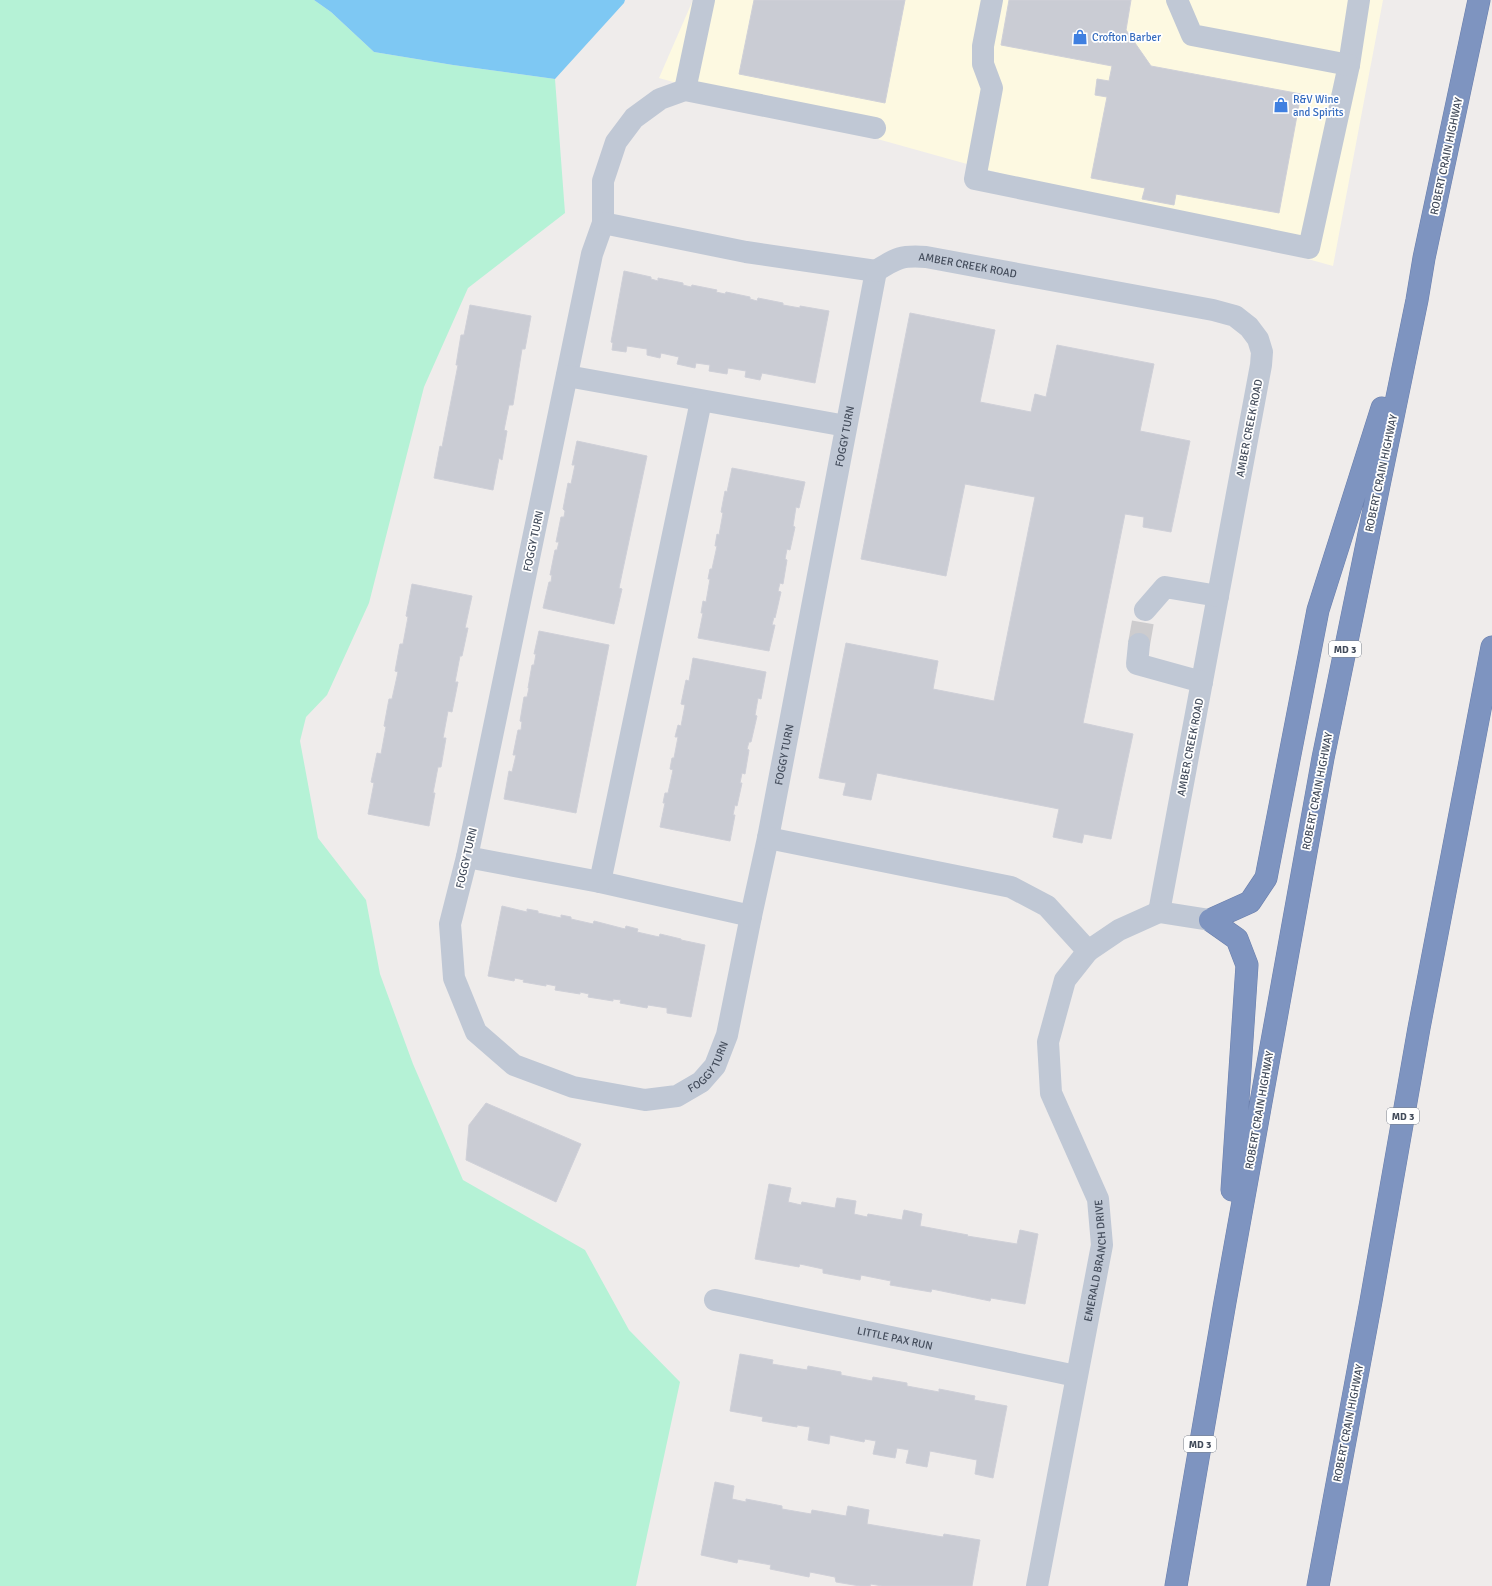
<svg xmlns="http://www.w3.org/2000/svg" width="1492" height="1586" font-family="Signika,sans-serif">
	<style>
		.commercial { fill: #fdf9e1 }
		.green { fill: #b5f2d6 }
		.water { fill: #7ec8f3 }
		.building { fill: #caccd4; stroke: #cfd0d8 }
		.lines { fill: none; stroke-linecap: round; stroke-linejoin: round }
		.minor-tunnel { stroke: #cdccce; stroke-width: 22; stroke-dasharray: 22 11; stroke-linecap: butt }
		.highway-casing { stroke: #6a7fac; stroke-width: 23 }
		.minor { stroke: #c0c8d5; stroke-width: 22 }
		.highway { stroke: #7e94c0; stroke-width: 22 }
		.labels { text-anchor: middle; stroke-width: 3.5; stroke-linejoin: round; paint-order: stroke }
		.shield { fill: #fff; stroke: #7b828c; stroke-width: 1 }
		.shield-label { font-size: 10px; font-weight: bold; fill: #434c5b }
		.shop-label { font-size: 11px; fill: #366cbe; stroke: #fff; text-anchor: start }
		.street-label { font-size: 11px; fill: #434c5b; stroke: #fff }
	</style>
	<rect width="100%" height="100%" fill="#efeceb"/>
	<path class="commercial" d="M693,0H1383L1333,266L659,78Z"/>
	<path class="green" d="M0,0H314L331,12L374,52L453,65L555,79L565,213L468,288L424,387L369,603L327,695L306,717L300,741L318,838L366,900L380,974L413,1064L463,1180L585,1250L629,1330L680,1382L636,1586H0Z"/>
	<path class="water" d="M314,0H625L624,3L555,79L453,65L374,52L331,12Z"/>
	<path class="building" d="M754,0H905L885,103L739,74Z
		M1009,0H1131L1126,30L1151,66L1301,94L1279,213L1176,194L1174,205L1142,199L1145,188L1091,178L1107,97L1095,95L1097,79L1109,81L1112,66L1001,45Z
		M624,271L651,277V279L658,281V278L683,283V285L691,287L692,285L717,290L716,292L725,294L726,292L750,297V299L757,301L758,298L783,303V305L800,308V306L829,311L815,383L762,373L760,380L745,377L746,371L728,368L727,374L709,371L710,365L696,363L695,368L677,364L679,357L661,353L660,358L647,355V349L627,346L626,352L612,350L613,343L611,342Z
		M470,305L531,316L525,349H522L513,405H509L504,430L507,431L502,460L499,458L493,490L434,478L440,446L442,447L458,365H456L461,335H464Z
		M910,313L995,330L980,402L1031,412L1035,394L1046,397L1057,345L1154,364L1140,431L1190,441L1171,532L1143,527L1144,517L1125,514L1083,723L1133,734L1111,839L1084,834L1082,843L1053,837L1059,809L877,773L871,800L843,795L846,783L819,778L846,643L938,661L933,689L994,701L1035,497L965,484L946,576L861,559Z
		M577,441L647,456L619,588L622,589L614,624L543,608L549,582H551L552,575H550L555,550H557L559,542H556L561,517H564L565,511L563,509L568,483L571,484L575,465H572Z
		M732,468L805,482L799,508L796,507L793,526L795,527L790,550L787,549L785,559L787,560L783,584L780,583L778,591L781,592L775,618L774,617L772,625H775L769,651L698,638L703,613H701L703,601L706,602L710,579H708L710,569H712L717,546H715L717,534L719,535L723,513L721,512L725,491L727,492Z
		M412,584L472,596L465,628H468L462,656H460L455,682H458L452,712L448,711L443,738H446L441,767H438L433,793H435L429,826L368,814L374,783L371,782L377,753L381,754L386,727L384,726L389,699H392L398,672L395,671L400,644H403L408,617L406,616Z
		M539,631L609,645L576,813L504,799L509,771L512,772L516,755H513L518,730H521L522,722L520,721L524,697H527L529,688H528L532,665H534L536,654H534Z
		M693,658L766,672L761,699L758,698L755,715L757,716L751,742H749L747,749L749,750L745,774L742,773L740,783H742L737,806L735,805L733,815H735L730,841L660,827L665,803H663L665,793H668L673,770L670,769L672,758H674L678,737H675L678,725L681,726L685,705L681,704L686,680L689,681Z
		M502,906L527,912V909L538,911V913L561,918V915L571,917V919L593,924L594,921L625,929L626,926L638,929L637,932L659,937L660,934L681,939V940L705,945L691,1017L667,1013V1008L648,1005L647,1008L620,1003L621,1000L613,999V1001L588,997L589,994L580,992V994L555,990L556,986L546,984V986L523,982L524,980L515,978L514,981L488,976Z
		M486,1103L581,1144L556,1202L466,1160L469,1125Z
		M769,1184L791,1188L788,1202L801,1205L802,1202L835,1208L837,1198L856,1201L854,1214L867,1217L868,1214L902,1220L904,1210L922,1214L920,1226L968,1235L967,1236L1017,1244L1020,1230L1038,1234L1025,1304L991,1298L990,1301L932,1289L931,1292L890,1285L891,1281L861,1275L860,1280L823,1273V1269L800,1264L799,1267L755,1259Z
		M740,1354L773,1360L772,1364L807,1370L808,1366L841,1372V1375L872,1381L873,1377L907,1383V1386L939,1392V1389L975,1396L974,1400L1007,1406L993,1478L975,1474L977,1460L930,1451L927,1467L906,1463L909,1450L897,1448L895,1458L873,1454L876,1441L865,1439L864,1442L830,1435L829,1444L808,1440L810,1427L797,1425V1427L762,1421L763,1417L730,1411Z
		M715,1482L734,1486L732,1499L746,1502V1499L782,1506V1509L811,1514L812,1510L846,1516L848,1506L869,1510L867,1524L943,1537L944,1534L980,1540L972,1586H882L871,1584L870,1586H860L836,1582L835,1577L810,1572L809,1577L770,1569L771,1565L738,1559L737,1563L701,1555Z"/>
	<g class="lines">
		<path class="minor-tunnel" d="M1139,644L1145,610"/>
		<g class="highway-casing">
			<path id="highway" d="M1210,920L1250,902L1266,878L1318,610L1382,408
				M1210,920L1237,939L1247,965L1232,1190
				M1176,1586L1225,1302L1323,758L1417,300L1424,258L1479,0
				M1318,1586L1371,1301L1419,1028L1492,647"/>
		</g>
		<g class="minor">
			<path d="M992,0L983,46V64L992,88L975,179L1309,248L1349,65L1359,0"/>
			<path d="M1177,0L1192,35L1349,65"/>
			<path d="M685,90L704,0"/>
			<path id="s1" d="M875,128L685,90L660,99L634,118L616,142L603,181V223L592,254L467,857L450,924L454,978L476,1032L514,1065L573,1087L645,1100L677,1096L701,1082L715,1066L727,1035L751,916L768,838L876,271"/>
			<path d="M603,223L746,252L876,271"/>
			<path id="s2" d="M876,271C896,258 902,255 926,257L1213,310L1235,316L1249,327L1258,339L1262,352L1261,365L1159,912"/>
			<path d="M567,376L846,426"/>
			<path d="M701,401L600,882L751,916"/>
			<path d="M1145,610L1165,587L1218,596"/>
			<path d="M1139,644L1137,664L1202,682"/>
			<path d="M768,838L1011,887L1047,906L1088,951"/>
			<path d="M467,857L600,882"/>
			<path d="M1159,912L1210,920"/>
			<path id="s3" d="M715,1300L1076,1376"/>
			<path id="s4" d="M1037,1586L1102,1245L1098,1199L1051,1093L1048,1042L1065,980L1088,951L1119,930L1159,912"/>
		</g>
		<use href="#highway" class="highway"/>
	</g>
	<defs>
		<g id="shop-bare" transform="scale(1.2)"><path d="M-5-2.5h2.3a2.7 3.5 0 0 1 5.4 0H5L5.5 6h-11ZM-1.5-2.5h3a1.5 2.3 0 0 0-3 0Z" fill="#3f7fe0" stroke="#fff" stroke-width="2.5" paint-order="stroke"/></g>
	</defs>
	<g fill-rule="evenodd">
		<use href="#shop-bare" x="1080" y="37"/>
		<use href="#shop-bare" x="1281" y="105"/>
	</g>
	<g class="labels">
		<g class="shield">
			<rect x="1329" y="641" width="32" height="16" rx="3"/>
			<rect x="1387" y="1108" width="32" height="16" rx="3"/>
			<rect x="1184" y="1436" width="32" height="16" rx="3"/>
		</g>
		<g class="shield-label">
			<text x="1345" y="653">MD 3</text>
			<text x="1403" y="1120">MD 3</text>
			<text x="1200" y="1448">MD 3</text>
		</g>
		<g class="shop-label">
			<text x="1092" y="41">Crofton Barber</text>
			<text x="1293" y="103">R&amp;V Wine<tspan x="1293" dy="13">and Spirits</tspan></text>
		</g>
		<g class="street-label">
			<text transform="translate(1446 156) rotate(-78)" y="4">ROBERT CRAIN HIGHWAY</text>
			<text dy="4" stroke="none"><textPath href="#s2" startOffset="96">AMBER CREEK ROAD</textPath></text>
			<text transform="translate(1249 428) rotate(-79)" y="4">AMBER CREEK ROAD</text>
			<text dy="4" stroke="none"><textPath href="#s1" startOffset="2107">FOGGY TURN</textPath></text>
			<text transform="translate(1381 473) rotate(-78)" y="4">ROBERT CRAIN HIGHWAY</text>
			<text transform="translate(533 541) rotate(-78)" y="4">FOGGY TURN</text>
			<text transform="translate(1190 747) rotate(-79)" y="4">AMBER CREEK ROAD</text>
			<text dy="4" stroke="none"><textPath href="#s1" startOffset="1783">FOGGY TURN</textPath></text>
			<text transform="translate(1317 791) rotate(-79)" y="4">ROBERT CRAIN HIGHWAY</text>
			<text transform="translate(466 858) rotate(-77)" y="4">FOGGY TURN</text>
			<text dy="4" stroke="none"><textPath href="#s1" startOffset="1459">FOGGY TURN</textPath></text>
			<text transform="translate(1259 1110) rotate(-80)" y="4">ROBERT CRAIN HIGHWAY</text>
			<text dy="4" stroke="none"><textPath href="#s4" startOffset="331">EMERALD BRANCH DRIVE</textPath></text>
			<text dy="4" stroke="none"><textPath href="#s3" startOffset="184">LITTLE PAX RUN</textPath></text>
			<text transform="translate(1348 1423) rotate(-79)" y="4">ROBERT CRAIN HIGHWAY</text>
		</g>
	</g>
</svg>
